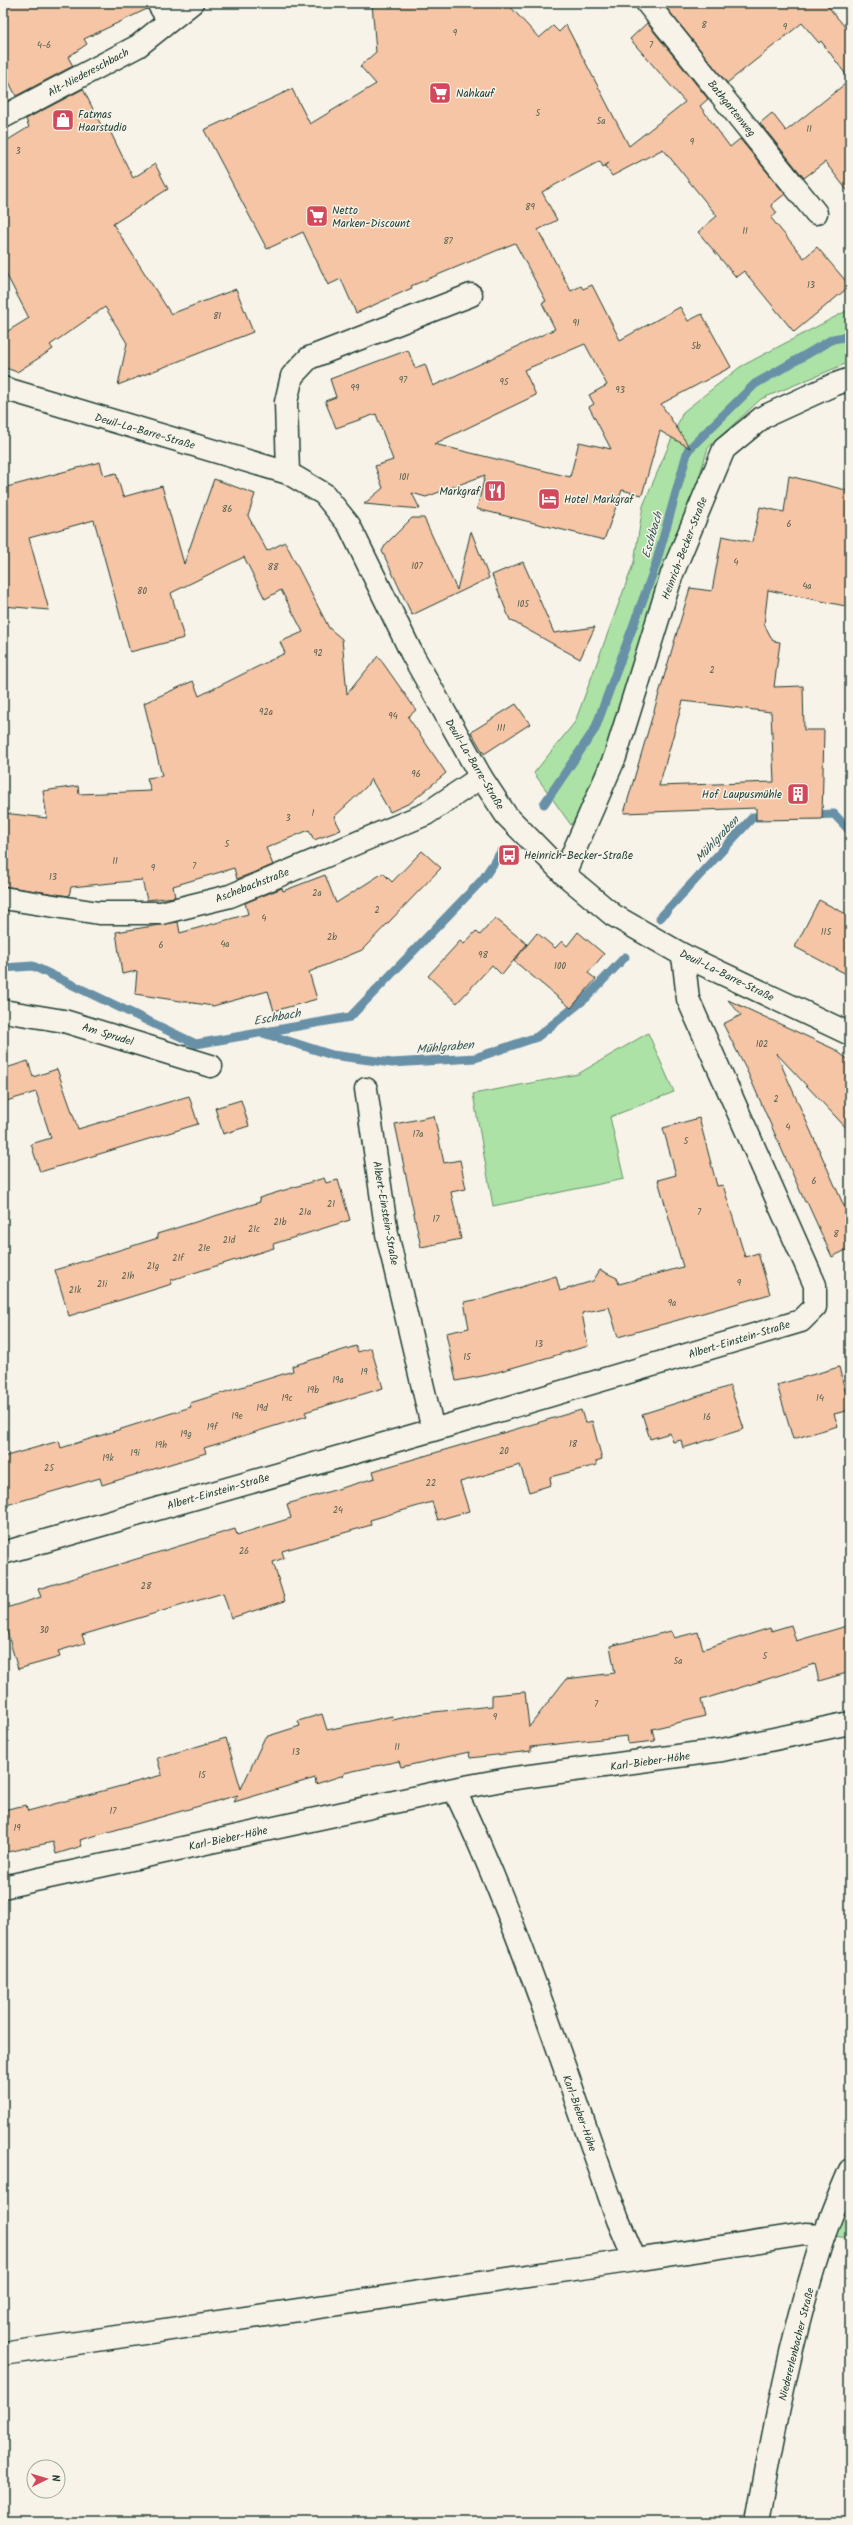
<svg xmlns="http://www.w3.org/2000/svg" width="853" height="2525" font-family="Kalam,sans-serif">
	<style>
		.green { fill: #ace2a5; stroke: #66906c }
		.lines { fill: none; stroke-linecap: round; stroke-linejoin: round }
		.stream { stroke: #6890a7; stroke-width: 9 }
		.building { fill: #f5c5a5; stroke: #1f3d34; fill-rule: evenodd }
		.street-casing { stroke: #1f3d34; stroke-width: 25 }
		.secondary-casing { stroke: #1f3d34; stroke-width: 25 }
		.street { stroke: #f7f3e8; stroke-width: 22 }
		.secondary { stroke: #f7f3e8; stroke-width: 22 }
		.labels { text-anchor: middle; stroke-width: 3; stroke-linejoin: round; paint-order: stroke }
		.number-label { font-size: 9px; fill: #545f50 }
		.street-label { font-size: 11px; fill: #1f3d34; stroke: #f7f3e8 }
		.poi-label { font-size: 11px; fill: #1f3d34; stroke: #f7f3e8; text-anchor: start }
		.water-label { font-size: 12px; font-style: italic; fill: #37595a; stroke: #f7f3e8 }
	</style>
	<rect width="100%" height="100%" fill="#f7f3e8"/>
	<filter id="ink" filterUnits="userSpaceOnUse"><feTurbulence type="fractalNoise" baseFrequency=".025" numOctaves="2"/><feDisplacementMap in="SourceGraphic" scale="8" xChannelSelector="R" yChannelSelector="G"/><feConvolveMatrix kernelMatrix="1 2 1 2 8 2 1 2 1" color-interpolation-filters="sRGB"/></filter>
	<g filter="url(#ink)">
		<path class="green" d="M850,309V362L761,399L708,448L614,751L571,825L534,773L575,722L634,562L643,506L683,412L740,367Z
			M648,1033L674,1092L610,1117L624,1179L493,1206L473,1094L578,1074Z
			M850,2170V2238L824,2235Z"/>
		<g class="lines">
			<path class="stream" d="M544,804L595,729L655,567L688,450L755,384L833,339L850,336
				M811,815L834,814L850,831
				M660,918L753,817H768
				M3,968L33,966L196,1044L350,1017L483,879L501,852
				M263,1033L332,1055L392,1063L475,1058L537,1037L586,998L625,957"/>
		</g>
		<path class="building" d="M3,3H146L147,9L84,39L87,44L68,57L73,66L16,96L3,70Z
			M372,3H507L539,38L553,26L559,32L566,25L629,146L685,102L630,39L647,23L708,99L700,106L730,147L740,139L785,194L771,205L777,213L771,218L804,258L817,247L850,286L794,332L744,271L736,277L698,232L717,216L663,149L612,176L605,166L610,162L603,167L600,161L542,192L557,220L538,230L571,291L581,286L583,289L592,285L620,340L680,307L688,321L702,314L731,367L661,404L690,448L660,431L642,495L622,490L604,540L477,509L485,475L426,497L412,493L420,509L364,504L383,488L375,466L393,460L376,414L336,428L325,401L336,397L330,379L408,350L415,368L425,364L433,386L555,329L542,303L546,301L515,243L411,286L412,288L356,313L341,279L328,285L303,232L267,249L204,130L292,89L310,124L376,84L360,66L376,52ZM585,344L607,385L589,395L594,404L589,407L611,449L579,442L570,477L434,444L536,395L524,370Z
			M668,3H827L826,4L850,33V194L825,162L804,178L760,123L772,113L786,131L850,80L821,41L819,43L802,23L727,83L665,6Z
			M83,89L102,127L107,125L133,178L155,164L168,189L113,224L171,314L236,289L253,332L118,385L127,343L105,307L50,345L53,349L17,372L3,367V334L29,318L3,268V143L29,127L26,119Z
			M100,462L104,476L116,473L123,497L162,486L184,564L214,479L255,494L248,516L267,551L285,542L329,628L342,639L347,694L378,656L416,710L408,717L446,773L410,803L390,812L371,779L366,787L334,817L341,830L314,840L309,830L266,848L273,865L237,879L234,868L173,886L175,897L147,900L142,880L71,887L69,896L3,886V813L47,818L43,791L78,786L79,794L151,791L147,778L162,776L144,703L193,681L199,696L285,653L280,642L303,632L281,590L265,599L244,557L171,593L184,638L130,652L94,520L29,538L49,610L3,606V488Z
			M789,476L850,491V607L768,590L764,624L773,641L780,642L774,687L803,686L804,730H824L822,819L756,820V808L624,813L690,588L712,591L722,536L752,542L760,507L784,512ZM683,701L771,712L774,782L659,786Z
			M412,518H424L457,590L471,531L489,578L412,615L382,551L386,544Z
			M523,562L554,633L595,627L580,659L510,620L492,575Z
			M516,704L530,724L484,754L471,732Z
			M422,851L441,868L362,950L309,972L317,999L274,1011L268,991L213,1006L135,994L137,971L122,974L116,932L178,922L180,933L248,914L245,903L282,888L283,891L325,875L336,903L383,873L392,882Z
			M819,900L850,916V976L795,947Z
			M495,918L527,944L502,975L492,965L457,1003L428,976L460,941L464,944L476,931L480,935Z
			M578,932L604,954L588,973L596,979L571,1008L514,961L537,933L555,948L562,941L567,946Z
			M728,1000L834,1049L850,1061V1132L776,1053L844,1206L850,1204V1248L832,1257L807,1202H805L747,1071L723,1024L741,1015Z
			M28,1061L33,1077L57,1069L78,1129L189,1096L198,1124L40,1172L31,1144L51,1138L36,1092L3,1102V1069Z
			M241,1100L249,1126L223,1134L215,1108Z
			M434,1116L444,1163L460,1160L466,1189L451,1192L461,1239L421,1247L395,1124Z
			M699,1118L717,1186L723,1185L745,1257L758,1253L770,1294L618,1337L609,1307L582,1313L588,1346L487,1375L456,1381L446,1333L469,1328L464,1302L486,1298L556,1276L560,1291L593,1281L600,1270L617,1278L619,1284L683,1267L658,1180L676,1175L663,1128Z
			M324,1178L326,1183L338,1180L350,1220L273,1244L274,1248L171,1280L172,1284L69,1316L55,1270L158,1238L157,1234L260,1202L259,1198Z
			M356,1346L358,1352L371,1348L383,1388L305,1412L307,1416L204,1448L206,1453L102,1485L100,1478L3,1506V1457L59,1441L61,1448L191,1407L190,1403L293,1371L292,1366Z
			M839,1367L850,1410L834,1414L838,1426L793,1439L777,1385Z
			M730,1386L744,1429L683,1448L681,1440L673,1442L670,1433L650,1439L642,1414Z
			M581,1410L585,1423L592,1421L602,1459L596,1461L597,1465L550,1477L551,1485L529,1492L520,1465L460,1482L469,1511L438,1520L432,1502L370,1520L371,1525L282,1551L284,1558L273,1562L285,1601L231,1618L223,1593L82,1635L85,1643L58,1651L60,1657L18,1669L3,1618V1609L41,1597L38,1589L235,1529L237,1535L291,1518L287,1504L375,1478L373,1471Z
			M791,1625L796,1641L850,1625V1672L819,1681L815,1664L701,1700L705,1716L652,1729L655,1741L628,1744L627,1736L531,1747V1751L470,1758L469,1752L401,1767L399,1761L344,1773V1775L316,1784L315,1778L234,1802L238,1795L80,1840L82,1846L56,1854L53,1842L3,1853V1810L26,1805L28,1811L162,1775L157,1758L226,1738L241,1789L265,1737L300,1726L298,1721L322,1714L327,1730L392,1716L393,1720L424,1713L492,1706V1695L525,1692L529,1727L566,1679L615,1673L610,1646L671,1631L674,1638L698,1632L703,1649L770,1628L771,1631Z"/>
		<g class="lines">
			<g class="street-casing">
				<path id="street" d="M158,3L169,21
					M647,3L816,213
					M3,117L138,46L192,3
					M288,473L286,402L292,376L309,358L471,295
					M564,874L615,757L672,574L724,449L763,417L833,385L850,379
					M3,898L99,913H161L230,896L426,814L481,777
					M3,1011L64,1021L211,1066
					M366,1089L387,1234L433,1430
					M3,1553L433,1430L801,1321L815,1307V1285L688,999L683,955
					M454,1789C521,1927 566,2076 618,2220L635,2260L805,2234L824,2235
					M3,1887L454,1789L508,1779L722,1750L845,1724
					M3,2354L635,2260"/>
			</g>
			<g class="secondary-casing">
				<path id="secondary" d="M3,388L288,473L324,494L349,525L412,654L481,777L506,815L564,874L613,915L683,955L850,1034
					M757,2522C774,2428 794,2325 824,2235C832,2213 841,2191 850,2170"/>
			</g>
			<use href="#street" class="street"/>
			<use href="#secondary" class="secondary"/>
		</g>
	</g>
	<defs>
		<g id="supermarket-square" transform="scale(1.15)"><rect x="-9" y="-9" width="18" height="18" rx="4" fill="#d1495b" stroke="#f7f3e8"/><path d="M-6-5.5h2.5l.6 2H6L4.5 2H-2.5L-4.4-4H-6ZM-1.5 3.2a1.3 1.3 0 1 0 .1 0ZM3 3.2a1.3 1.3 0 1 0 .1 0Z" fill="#fff"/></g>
		<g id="shop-square" transform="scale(1.15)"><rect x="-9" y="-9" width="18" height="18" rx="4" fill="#d1495b" stroke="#f7f3e8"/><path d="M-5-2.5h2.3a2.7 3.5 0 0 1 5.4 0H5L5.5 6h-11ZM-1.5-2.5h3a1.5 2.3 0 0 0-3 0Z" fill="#fff"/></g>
		<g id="restaurant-square" transform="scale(1.15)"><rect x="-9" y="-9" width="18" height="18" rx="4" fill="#d1495b" stroke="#f7f3e8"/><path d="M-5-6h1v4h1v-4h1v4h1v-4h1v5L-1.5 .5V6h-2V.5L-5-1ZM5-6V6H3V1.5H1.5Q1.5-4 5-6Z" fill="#fff"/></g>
		<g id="hotel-square" transform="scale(1.15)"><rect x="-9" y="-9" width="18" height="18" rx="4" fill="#d1495b" stroke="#f7f3e8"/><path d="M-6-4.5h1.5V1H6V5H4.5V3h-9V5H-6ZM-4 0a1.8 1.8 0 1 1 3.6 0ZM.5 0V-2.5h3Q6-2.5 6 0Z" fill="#fff"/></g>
		<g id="building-square" transform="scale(1.15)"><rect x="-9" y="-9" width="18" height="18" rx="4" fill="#d1495b" stroke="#f7f3e8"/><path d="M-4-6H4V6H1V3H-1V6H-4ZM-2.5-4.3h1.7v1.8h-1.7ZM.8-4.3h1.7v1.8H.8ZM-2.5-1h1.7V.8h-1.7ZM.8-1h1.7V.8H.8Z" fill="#fff"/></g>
		<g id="bus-square" transform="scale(1.15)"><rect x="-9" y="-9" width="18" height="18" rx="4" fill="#d1495b" stroke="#f7f3e8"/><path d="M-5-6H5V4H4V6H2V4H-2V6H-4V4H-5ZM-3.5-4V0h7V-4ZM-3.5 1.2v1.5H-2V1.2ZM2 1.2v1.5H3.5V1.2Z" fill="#fff"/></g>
	</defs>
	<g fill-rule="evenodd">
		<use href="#supermarket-square" x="440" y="93"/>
		<use href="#shop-square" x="63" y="120"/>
		<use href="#supermarket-square" x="317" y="216"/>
		<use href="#restaurant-square" x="495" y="491"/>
		<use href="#hotel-square" x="549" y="499"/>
		<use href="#building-square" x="798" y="794"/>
		<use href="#bus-square" x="509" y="855"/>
	</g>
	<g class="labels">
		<g class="number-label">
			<text x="704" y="28">8</text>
			<text x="785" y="30">9</text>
			<text x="455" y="36">9</text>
			<text x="44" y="48">4-6</text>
			<text x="651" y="48">7</text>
			<text x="538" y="116">5</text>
			<text x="601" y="124">5a</text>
			<text x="809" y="132">11</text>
			<text x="692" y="145">9</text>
			<text x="18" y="154">3</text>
			<text x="530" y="210">89</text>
			<text x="745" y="234">11</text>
			<text x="448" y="244">87</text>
			<text x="811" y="288">13</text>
			<text x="217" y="319">81</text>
			<text x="576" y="326">91</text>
			<text x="696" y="349">5b</text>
			<text x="403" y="383">97</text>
			<text x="504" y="385">95</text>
			<text x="355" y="391">99</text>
			<text x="620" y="393">93</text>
			<text x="404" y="480">101</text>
			<text x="227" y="512">86</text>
			<text x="789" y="527">6</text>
			<text x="736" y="565">4</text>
			<text x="417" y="569">107</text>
			<text x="273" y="570">88</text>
			<text x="807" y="589">4a</text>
			<text x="142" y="594">80</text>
			<text x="523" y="607">105</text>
			<text x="318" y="656">92</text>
			<text x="712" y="673">2</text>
			<text x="266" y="715">92a</text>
			<text x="393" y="719">94</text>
			<text x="501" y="731">111</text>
			<text x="416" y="777">96</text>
			<text x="313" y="816">1</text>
			<text x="288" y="821">3</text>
			<text x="227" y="847">5</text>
			<text x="115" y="864">11</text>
			<text x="194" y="869">7</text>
			<text x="153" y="871">9</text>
			<text x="53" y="880">13</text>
			<text x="317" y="896">2a</text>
			<text x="377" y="913">2</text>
			<text x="264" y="921">4</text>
			<text x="826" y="935">115</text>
			<text x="332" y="940">2b</text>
			<text x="225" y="947">4a</text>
			<text x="161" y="948">6</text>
			<text x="483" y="958">98</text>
			<text x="560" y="969">100</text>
			<text x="762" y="1047">102</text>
			<text x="776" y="1102">2</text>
			<text x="788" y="1130">4</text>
			<text x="418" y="1137">17a</text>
			<text x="686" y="1144">5</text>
			<text x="814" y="1184">6</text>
			<text x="331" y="1207">21</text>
			<text x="305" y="1215">21a</text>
			<text x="699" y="1215">7</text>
			<text x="436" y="1222">17</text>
			<text x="280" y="1225">21b</text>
			<text x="254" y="1232">21c</text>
			<text x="836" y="1237">8</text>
			<text x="229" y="1243">21d</text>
			<text x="204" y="1251">21e</text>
			<text x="178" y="1261">21f</text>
			<text x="153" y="1269">21g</text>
			<text x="128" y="1279">21h</text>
			<text x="739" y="1286">9</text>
			<text x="102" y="1287">21i</text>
			<text x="75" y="1293">21k</text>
			<text x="672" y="1306">9a</text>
			<text x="539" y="1347">13</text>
			<text x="467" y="1360">15</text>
			<text x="364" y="1375">19</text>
			<text x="338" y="1383">19a</text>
			<text x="313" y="1393">19b</text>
			<text x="287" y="1401">19c</text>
			<text x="820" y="1401">14</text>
			<text x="262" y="1411">19d</text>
			<text x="237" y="1419">19e</text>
			<text x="707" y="1420">16</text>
			<text x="212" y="1430">19f</text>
			<text x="186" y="1437">19g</text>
			<text x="573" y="1447">18</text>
			<text x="161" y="1448">19h</text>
			<text x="504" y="1454">20</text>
			<text x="135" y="1456">19i</text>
			<text x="108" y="1461">19k</text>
			<text x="49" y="1471">25</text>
			<text x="431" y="1486">22</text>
			<text x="338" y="1513">24</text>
			<text x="244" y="1554">26</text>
			<text x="146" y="1589">28</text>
			<text x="44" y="1633">30</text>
			<text x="765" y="1659">5</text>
			<text x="678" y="1664">5a</text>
			<text x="596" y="1707">7</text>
			<text x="495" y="1720">9</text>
			<text x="397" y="1750">11</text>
			<text x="296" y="1755">13</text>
			<text x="202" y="1778">15</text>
			<text x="113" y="1814">17</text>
			<text x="17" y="1831">19</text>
		</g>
		<g class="street-label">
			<text transform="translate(88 72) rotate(-28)" y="4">Alt-Niedereschbach</text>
			<text transform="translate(732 108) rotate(51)" y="4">Bathgartenweg</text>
			<text transform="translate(145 431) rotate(16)" y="4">Deuil-La-Barre-Straße</text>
			<text transform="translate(684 548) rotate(-69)" y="4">Heinrich-Becker-Straße</text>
			<text transform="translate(475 764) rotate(59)" y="4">Deuil-La-Barre-Straße</text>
			<text transform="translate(252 885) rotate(-21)" y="4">Aschebachstraße</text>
			<text transform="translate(727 975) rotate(26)" y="4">Deuil-La-Barre-Straße</text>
			<text transform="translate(108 1034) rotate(17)" y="4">Am Sprudel</text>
			<text transform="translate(386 1213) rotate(80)" y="4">Albert-Einstein-Straße</text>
			<text transform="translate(739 1339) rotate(-17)" y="4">Albert-Einstein-Straße</text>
			<text transform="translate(218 1491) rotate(-16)" y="4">Albert-Einstein-Straße</text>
			<text transform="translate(650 1761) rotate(-8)" y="4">Karl-Bieber-Höhe</text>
			<text transform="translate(228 1838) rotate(-12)" y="4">Karl-Bieber-Höhe</text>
			<text transform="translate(580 2113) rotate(70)" y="4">Karl-Bieber-Höhe</text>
			<text transform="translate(796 2344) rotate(-76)" y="4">Niedererlenbacher Straße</text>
		</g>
		<g class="poi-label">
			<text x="456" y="97">Nahkauf</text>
			<text x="78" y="118">Fatmas<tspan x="78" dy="13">Haarstudio</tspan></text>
			<text x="332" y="214">Netto<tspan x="332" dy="13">Marken-Discount</tspan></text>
			<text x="480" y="495" text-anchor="end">Markgraf</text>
			<text x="564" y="503">Hotel Markgraf</text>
			<text x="782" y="798" text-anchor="end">Hof Laupusmühle</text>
			<text x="524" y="859">Heinrich-Becker-Straße</text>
		</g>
		<g class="water-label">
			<text transform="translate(652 535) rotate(-74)" y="4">Eschbach</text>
			<text transform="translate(717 839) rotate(-47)" y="4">Mühlgraben</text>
			<text transform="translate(277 1017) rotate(-10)" y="4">Eschbach</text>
			<text transform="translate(445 1047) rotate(-5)" y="4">Mühlgraben</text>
		</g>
	</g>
	<rect width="853" height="2525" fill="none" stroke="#f7f3e8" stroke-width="16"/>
	<rect x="8" y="8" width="837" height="2509" fill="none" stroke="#1f3d34" stroke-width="1.5" filter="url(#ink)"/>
	<g transform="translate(46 2479) rotate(85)"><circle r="19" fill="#f7f3e8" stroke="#a1aaa0"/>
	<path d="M0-3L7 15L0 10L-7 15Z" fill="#d1495b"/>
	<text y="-6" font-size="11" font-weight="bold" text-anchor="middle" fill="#1f3d34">N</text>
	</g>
</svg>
